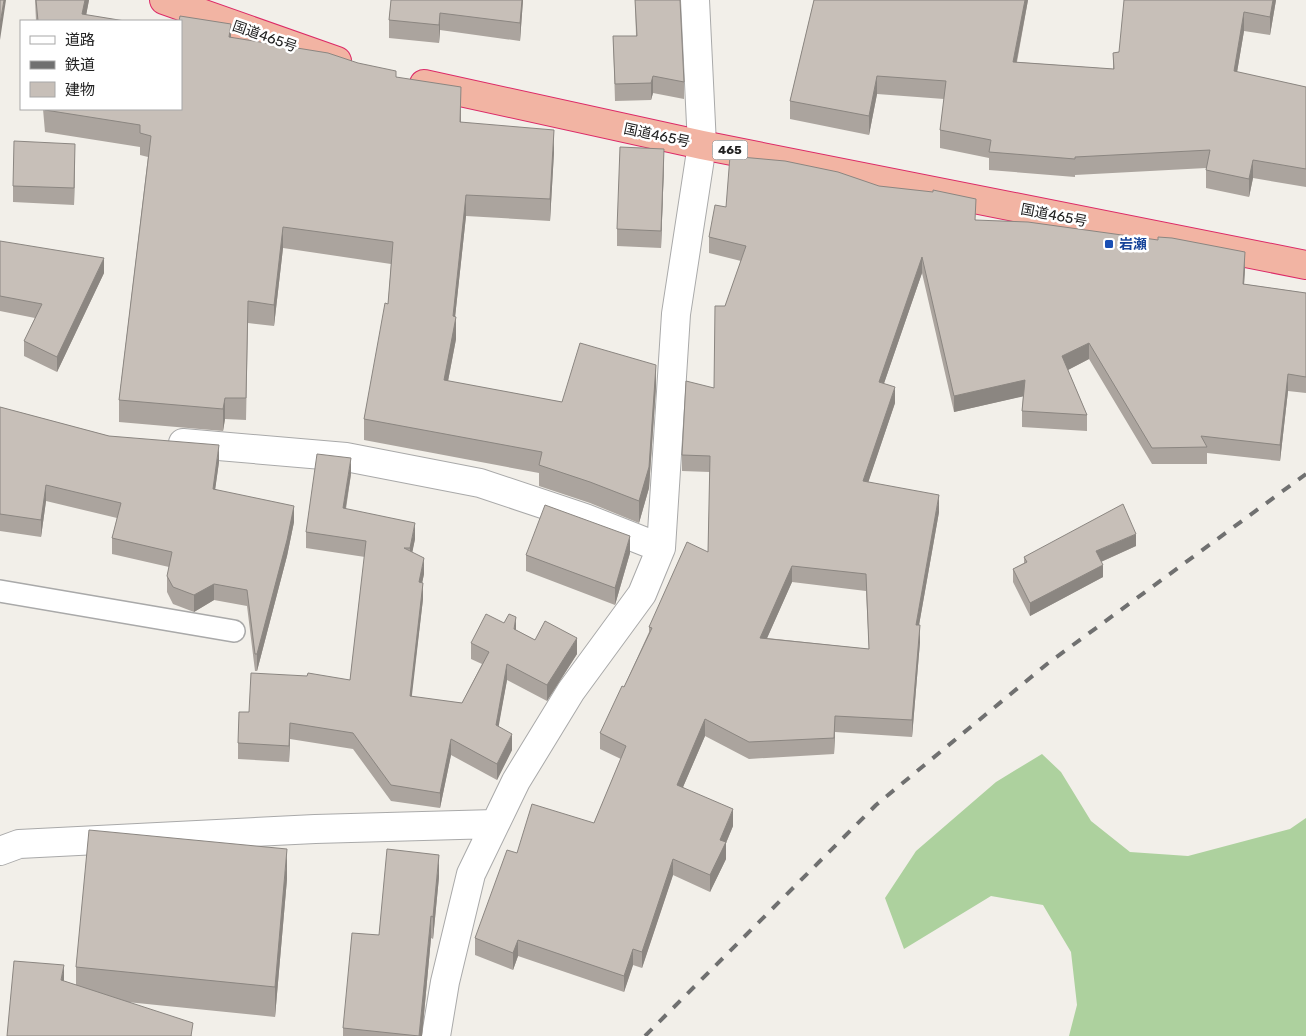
<svg xmlns="http://www.w3.org/2000/svg" width="1306" height="1036" font-family="Rubik,'Noto Sans JP',sans-serif">
	<style>
		.forest { fill: #add19e }
		.lines { fill: none; stroke-linecap: round; stroke-linejoin: round }
		.service-casing { stroke: #a9a9a9; stroke-width: 24 }
		.minor-casing { stroke: #a9a9a9; stroke-width: 30 }
		.trunk-casing { stroke: #dc2a67; stroke-width: 30 }
		.service { stroke: #fff; stroke-width: 21 }
		.minor { stroke: #fff; stroke-width: 28 }
		.trunk { stroke: #f2b4a3; stroke-width: 28 }
		.rail { stroke: #707070; stroke-width: 4; stroke-dasharray: 10 10; stroke-linecap: butt }
		.wall { fill: #aba49e; fill-rule: evenodd }
		.shaded-wall { fill: #8b8681 }
		.building { fill: #c7bfb8; stroke: #8b8681; fill-rule: evenodd }
		.transit-dot { fill: #1a4fb4; stroke: #fff; stroke-width: 2 }
		.labels { text-anchor: middle; stroke-width: 5; stroke-linejoin: round; paint-order: stroke }
		.shield { fill: #fff; stroke: #646464; stroke-width: 1 }
		.shield-label { font-size: 12px; font-weight: bold; fill: #222 }
		.street-label { font-size: 14px; fill: #222; stroke: #fff }
		.transit-label { font-size: 14px; font-weight: bold; fill: #164399; stroke: #fff; text-anchor: start }
	</style>
	<rect width="100%" height="100%" fill="#f2efe9"/>
	<path class="forest" d="M1042,754L1061,772L1091,821L1130,852L1188,856L1290,829L1306,818V1036H1069L1077,1005L1071,952L1043,905L991,896L904,949L885,898L916,851L996,782Z"/>
	<g class="lines">
		<g class="service-casing">
			<path id="service" d="M0,591L234,631"/>
		</g>
		<g class="minor-casing">
			<path id="minor" d="M183,443L346,457L480,483L585,518L661,548
				M0,851L19,844L315,829L495,824
				M436,1036L445,982L471,874L516,781L571,691L642,594L661,548L676,314L702,145L695,0"/>
		</g>
		<g class="trunk-casing">
			<path id="trunk" d="M164,0L337,61
				M424,84L702,145L1306,265"/>
		</g>
		<use href="#service" class="service"/>
		<use href="#minor" class="minor"/>
		<use href="#trunk" class="trunk"/>
		<path class="rail" d="M645,1036L876,805L1047,664L1306,474"/>
	</g>
	<path class="wall" d="M35,0H89L86,15L125,21H36Z
		M391,0H523L520,41L440,30L439,43L389,38V20Z
		M635,0H680L684,82V99L653,93L651,100L615,101L613,36H636Z
		M814,0H1028L1017,62L1113,69V53L1119,52L1276,0L1270,35L1244,31L1237,72L1306,87V187L1253,178L1249,197L1206,188V168L1075,175V177L989,170V158L940,148V130L944,99L877,94L869,135L790,119V101Z
		M231,38L396,77L461,108V122L554,152L550,221L466,216L455,317L456,339L448,381L562,402L656,387L649,488L639,523L590,503L539,486V473L364,440V419L388,304L391,264L283,248L274,326L248,323L246,420L225,419L223,431L119,422V400L148,157L140,155V147L45,132L43,109H181Z
		M75,161L74,205L13,202V186Z
		M664,165L661,248L617,246V229Z
		M879,186L976,220L1245,269L1244,284L1306,293V393L1288,391L1280,461L1207,453V464H1152L1089,359L1068,370L1087,415V431L1022,427V411L1023,396L954,412L922,273L884,383L895,403L868,482L939,512L919,625L920,642L912,737L835,732L834,754L749,759L705,736L683,787L733,826L726,843V859L710,892L673,875L642,968L633,965L624,992L518,956L513,970L475,955V938L517,853L594,823L621,759L600,749V733L624,687L649,632V627L708,552L710,472L682,471V455L714,388L725,306L741,261L709,253V237L726,207ZM792,582L866,591L869,649L767,638Z
		M0,241L104,273L57,372L24,356V341L35,318L0,311Z
		M0,407L109,436L219,462L215,489L294,522L287,556L257,671H255L247,606L214,600L194,612L173,604L167,592V576L169,567L112,554V538L117,518L46,501L41,537L0,531Z
		M351,474L346,509L415,539L412,552L424,574L422,583L423,599L411,697L462,703L482,664L471,659V643L516,630L535,640L577,654L547,701L507,680L498,727L512,750L497,780L451,755L440,808L391,801L353,749L290,739L289,762L238,759V743L249,712L350,680L365,557L306,548V532Z
		M1136,546L1101,562L1103,577L1030,616L1013,582V569L1024,563V557Z
		M630,553L615,605L526,571V555Z
		M439,877L433,939L431,938L422,1036H343V1028L379,935Z
		M287,879L275,1017L127,1002L193,1036L64,981L76,985V967Z"/>
	<path class="shaded-wall" d="M4,0H6L0,40V24Z
		M85,0H89L85,21L82,14Z
		M522,0H523L520,41V23Z
		M1025,0H1028L1013,80V62Z
		M1273,0H1276L1270,35V17Z
		M1244,12V31L1234,90V71Z
		M440,13V30L439,43V25Z
		M231,24V46L229,37Z
		M653,76V93L651,100V83Z
		M877,76V94L869,135V116Z
		M461,87V108L460,144V122Z
		M554,130V152L550,221V199Z
		M75,144V161L74,205V188Z
		M664,149V165L661,248V231Z
		M1253,160V178L1249,197V179Z
		M466,195V216L454,327L456,317V339L444,402V380L453,316Z
		M283,227V248L274,326V305Z
		M1245,252V269L1243,300V284Z
		M922,257V273L879,398V382Z
		M104,258V273L57,372V357Z
		M1089,343V359L1062,373V356Z
		M656,365V387L649,488L639,523V501Z
		M1288,374V391L1280,461V445Z
		M1025,380V396L954,412V396Z
		M895,387V403L863,498V481Z
		M225,398V419L223,431V409Z
		M219,445V462L213,505V489Z
		M351,458V474L343,524V508Z
		M46,485V501L41,537V520Z
		M939,495V512L916,642V625Z
		M294,506V522L287,556L257,671V654Z
		M415,523V539L410,564V548Z
		M1136,534V546L1096,564V551Z
		M630,536V553L615,605V588Z
		M424,558V574L419,598V582Z
		M1103,565V577L1030,616V603Z
		M792,566V582L760,654V638Z
		M423,583V599L410,712V696Z
		M214,584V600L194,612V595Z
		M516,617V633L514,629Z
		M920,625V642L912,737V720Z
		M577,638V654L547,701V685Z
		M507,664V680L496,741V725Z
		M835,716V732L834,754V738Z
		M705,719V736L677,801V785Z
		M290,723V739L289,762V746Z
		M512,734V750L497,780V764Z
		M451,739V755L440,808V793Z
		M733,809V826L726,843V859L710,892V875L720,840Z
		M287,849V879L275,1017V987Z
		M439,855V877L433,939V917Z
		M673,859V875L642,968V952Z
		M431,916V938L422,1036H419Z
		M518,940V956L513,970V953Z
		M633,949V965L624,992V976Z
		M64,965V995L61,980Z"/>
	<path class="building" d="M0,0H4L0,24Z
		M36,0H85L82,14L125,21H38Z
		M391,0H522L520,23L440,13L439,25L389,20Z
		M635,0H680L684,82L653,76L651,83L615,84L613,36H637Z
		M814,0H1025L1013,62L1114,69L1113,53L1119,52L1124,0H1273L1270,17L1244,12L1234,71L1306,87V169L1253,160L1249,179L1206,170L1210,150L1075,157V159L989,152L991,140L940,130L946,81L877,76L869,116L790,101Z
		M180,16L231,24L229,37L328,53L358,63L396,71V77L461,87L460,122L554,130L550,199L466,195L453,316L456,317L444,380L562,402L580,343L656,365L649,467L639,501L590,482L539,465L542,452L364,419L385,303L388,304L393,242L283,227L274,305L248,301L246,398H225L223,409L119,400L151,136L140,133V125L45,110V109H181V21H179Z
		M14,141L75,144L74,188L13,186Z
		M620,147L664,149L661,231L617,229Z
		M730,156L785,161L838,172L879,186L933,192V190L976,199L975,220L1028,222L1158,240V237L1172,238L1245,252L1243,284L1306,293V377L1288,374L1280,445L1201,436L1207,447L1152,448L1089,343L1062,356L1087,415L1022,411L1025,380L954,396L922,257L879,382L895,387L863,481L939,495L916,625H920L912,720L835,716L834,738L749,742L705,719L677,785L733,809L720,840L726,842L710,875L673,859L642,952L633,949L624,976L518,940L513,953L475,938L507,850L517,853L532,804L594,823L626,746L600,733L622,686L624,687L652,628L649,627L687,542L708,552L710,456L682,455L686,381L714,388L715,306H725L746,246L709,237L715,205L726,207ZM792,566L866,574L869,649L760,638Z
		M0,241L104,258L57,357L24,341L42,304L0,296Z
		M0,407L109,436L219,445L213,489L294,506L287,540L257,654H255L247,590L214,584L194,595L173,587L167,576L172,552L112,538L121,503L46,485L41,520L0,514Z
		M317,454L351,458L343,508L415,523L410,548H404L424,558L419,582L423,583L410,696L462,703L489,652L471,643L486,614L504,623L509,614L516,617L514,629L535,640L545,621L577,638L547,685L507,664L496,725L512,734L497,764L451,739L440,793L391,785L353,733L290,723L289,746L238,743L239,712H249L251,673L307,676L308,673L350,680L366,541L306,532Z
		M1123,504L1136,534L1096,551L1103,565L1030,603L1013,569L1027,562L1024,557Z
		M545,505L630,536L615,588L526,555Z
		M89,830L287,849L275,987L76,967Z
		M387,849L439,855L433,917L431,916L419,1036L343,1028L352,933L379,935Z
		M14,961L64,965L61,980L193,1023L191,1036H7Z"/>
	<rect class="transit-dot" x="1104" y="239" width="10" height="10" rx="2.5"/>
	<g class="labels">
		<rect class="shield" x="712.5" y="140.5" width="35" height="19" rx="4"/>
		<g class="shield-label">
			<text x="730" y="154">465</text>
		</g>
		<g class="street-label">
			<text transform="translate(265 36) rotate(19)" y="5">国道465号</text>
			<text transform="translate(657 135) rotate(12)" y="5">国道465号</text>
			<text transform="translate(1054 215) rotate(11)" y="5">国道465号</text>
		</g>
		<g class="transit-label">
			<text x="1119" y="249">岩瀬</text>
		</g>
	</g>
	<rect x="20" y="20" width="162" height="90" fill="#ffffff" stroke="#a7a7a7"/>
	<rect x="30" y="36" width="25" height="8" fill="#ffffff" stroke="#a7a7a7"/>
	<text x="65" y="45" font-size="15" fill="#222222">道路</text>
	<rect x="30" y="61" width="25" height="8" fill="#707070" stroke="#a7a7a7"/>
	<text x="65" y="70" font-size="15" fill="#222222">鉄道</text>
	<rect x="30" y="82" width="25" height="15" fill="#c7bfb8" stroke="#a7a7a7"/>
	<text x="65" y="95" font-size="15" fill="#222222">建物</text>
</svg>
